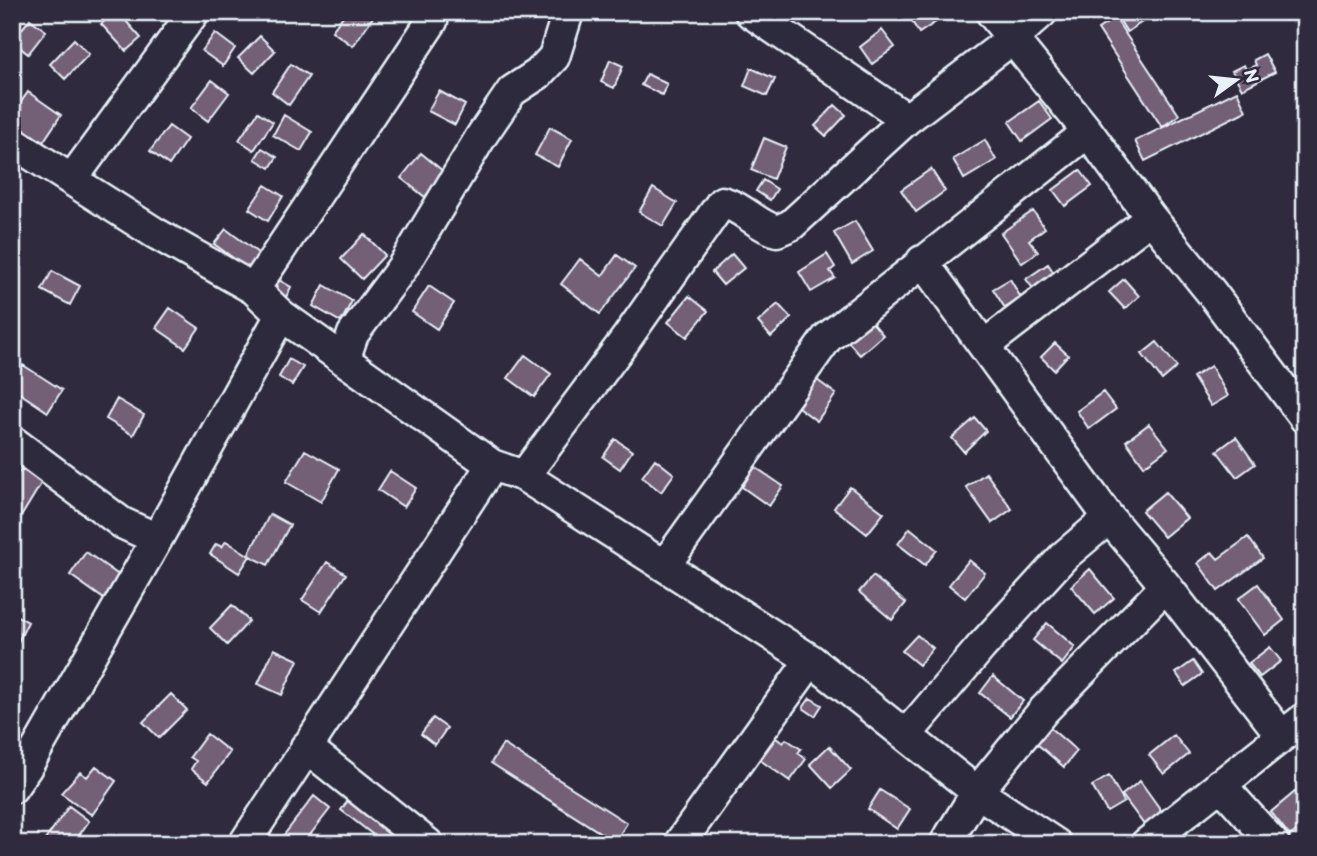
<svg xmlns="http://www.w3.org/2000/svg" width="1317" height="856" font-family="Itim,sans-serif">
	<style>
		.building { fill: #735e76; stroke: #e8f1f8; stroke-width: 2 }
		.lines { fill: none; stroke-linecap: round; stroke-linejoin: round }
		.minor-casing { stroke: #e8f1f8; stroke-width: 35 }
		.minor { stroke: #2f2a3d; stroke-width: 30 }
	</style>
	<rect width="100%" height="100%" fill="#2f2a3d"/>
	<filter id="ink" filterUnits="userSpaceOnUse"><feTurbulence type="fractalNoise" baseFrequency=".0143" numOctaves="2"/><feDisplacementMap in="SourceGraphic" scale="14" xChannelSelector="R" yChannelSelector="G"/><feConvolveMatrix kernelMatrix="1 2 1 2 8 2 1 2 1" color-interpolation-filters="sRGB"/></filter>
	<g filter="url(#ink)">
		<path class="building" d="M115,12H118L141,38L126,51L101,24Z
			M346,12H366L373,17L353,46L332,31Z
			M906,12H930L936,22L919,33Z
			M1126,12H1157L1127,32L1118,18Z
			M1115,18L1179,115L1162,127L1098,29Z
			M30,19L46,31L28,54L12,41Z
			M882,30L895,47L872,64L860,47Z
			M215,33L235,48L223,66L202,51Z
			M260,36L275,51L254,73L238,58Z
			M74,39L89,54L65,79L50,64Z
			M1265,54L1275,72L1242,89L1232,71L1244,65L1246,70L1256,65L1254,60Z
			M610,60L623,66L614,88L601,82Z
			M291,64L309,76L289,105L272,92Z
			M751,68L775,79L767,96L744,86Z
			M647,74L667,84L662,95L641,85Z
			M212,80L229,93L208,121L191,108Z
			M439,91L465,105L455,125L428,111Z
			M1237,91L1246,111L1145,161L1135,141Z
			M28,92L61,115L43,142L12,121V115Z
			M1039,101L1052,119L1022,141L1009,122Z
			M835,105L846,115L826,136L815,126Z
			M258,112L273,122L254,150L239,140Z
			M284,115L312,132L301,151L273,135Z
			M169,126L187,139L169,165L150,151Z
			M550,127L572,139L558,167L535,155Z
			M764,138L786,147L773,179L751,170Z
			M985,140L996,160L964,179L953,159Z
			M262,148L277,157L270,168L255,159Z
			M421,153L444,172L425,197L401,178Z
			M931,169L945,191L916,212L901,190Z
			M1080,170L1092,186L1065,206L1053,190Z
			M763,180L777,189L770,200L756,191Z
			M265,185L283,196L268,221L249,209Z
			M653,188L677,203L663,226L639,212Z
			M1033,211L1045,228L1029,240L1038,252L1022,263L1001,233Z
			M855,221L873,251L852,264L834,233Z
			M226,229L262,256L251,271L214,244Z
			M364,234L385,255L362,279L341,259Z
			M732,254L744,268L723,285L712,272Z
			M827,254L835,267L830,271L835,278L811,292L799,272Z
			M617,255L635,268L600,314L561,284L580,259L602,276Z
			M1048,264L1056,276L1035,291L1026,279Z
			M52,271L80,286L70,305L42,290Z
			M1010,279L1021,298L1005,308L993,289Z
			M1124,279L1139,296L1125,309L1109,292Z
			M279,280L291,287L285,299L273,292Z
			M324,285L352,301L341,322L313,306Z
			M429,286L454,303L437,329L412,312Z
			M689,296L708,311L687,337L668,322Z
			M778,304L791,318L771,337L758,322Z
			M170,308L199,328L185,348L156,328Z
			M866,315L883,335L860,355L842,335Z
			M1157,342L1177,367L1162,380L1142,354Z
			M1055,343L1068,355L1054,370L1041,357Z
			M525,355L551,374L534,397L508,378Z
			M289,359L303,367L292,385L279,377Z
			M23,365L62,390L48,412L12,388V381Z
			M1211,366L1228,396L1211,406L1193,377Z
			M817,380L836,394L817,421L798,407Z
			M1103,392L1116,409L1089,429L1077,411Z
			M117,399L144,415L133,435L106,419Z
			M975,418L986,431L964,452L952,438Z
			M1149,424L1168,448L1144,466L1126,441Z
			M1236,437L1255,464L1237,477L1217,451Z
			M615,439L632,451L620,469L603,457Z
			M305,450L339,469L321,502L286,482Z
			M655,459L674,474L661,492L642,477Z
			M755,467L783,486L769,506L742,487Z
			M21,469L42,482L19,520L12,516V483Z
			M390,471L416,488L404,507L378,490Z
			M986,473L1012,509L992,523L966,487Z
			M850,487L884,513L867,534L834,508Z
			M1165,492L1187,518L1164,537L1142,511Z
			M270,514L290,525L268,565L248,555Z
			M910,528L937,550L925,565L898,544Z
			M1248,537L1263,558L1218,591L1198,563L1212,552L1218,559Z
			M226,541L250,556L239,573L210,554L216,544L222,547Z
			M86,552L120,576L104,599L70,575Z
			M969,560L985,573L965,598L949,585Z
			M327,562L346,574L321,612L302,600Z
			M1090,569L1114,598L1095,614L1071,586Z
			M873,576L906,603L892,620L859,592Z
			M1258,584L1284,620L1265,635L1238,599Z
			M232,605L249,621L227,645L210,628Z
			M12,613L28,622L15,648L12,646Z
			M1047,623L1075,647L1062,664L1033,640Z
			M917,635L933,648L919,665L902,651Z
			M1270,647L1281,661L1260,677L1249,663Z
			M274,649L298,660L282,695L258,684Z
			M1193,661L1202,674L1185,686L1176,673Z
			M993,676L1023,701L1010,717L980,693Z
			M171,694L187,710L159,738L143,722Z
			M810,698L822,705L815,716L803,708Z
			M433,718L447,728L435,745L421,734Z
			M1049,727L1077,751L1064,767L1036,743Z
			M207,734L230,752L208,782L191,769L196,761L190,757Z
			M1174,735L1189,754L1164,774L1149,755Z
			M776,738L783,743L786,739L801,749L798,753L806,759L790,781L760,760Z
			M503,744L627,823L615,842L491,763Z
			M829,746L851,770L832,788L810,764Z
			M96,766L116,781L92,815L61,793L80,772L87,777Z
			M1109,776L1124,802L1107,812L1092,786Z
			M1140,781L1163,813L1145,826L1122,795Z
			M880,790L910,809L897,829L868,809Z
			M1296,791L1305,802V824L1290,836L1271,812Z
			M353,794L418,844H385L341,810Z
			M314,796L330,809L303,844H277Z
			M69,806L89,821L73,844H50L45,840Z"/>
		<g class="lines">
			<g class="minor-casing">
				<path id="minor" d="M750,12L907,119
					M991,12L1088,132L1151,218L1211,292L1305,418
					M12,142L155,233L254,289L281,315L492,465L524,476L811,660L977,792L1056,844
					M72,179L194,12
					M922,261L1109,518L1166,586L1282,736
					M254,289L432,21L434,12
					M985,345L1151,218
					M344,360L353,334L402,268L482,135L512,91L538,74L554,57L568,12
					M12,441L122,523L157,539
					M524,476L626,339L722,202C743,207 756,225 777,231L791,225L907,119L1012,39L1042,12
					M665,565L827,338L1088,132
					M906,735L981,647L1064,556L1109,518
					M306,747L428,844
					M1220,784L1274,844
					M12,788L26,768L157,539L281,315
					M244,844L492,465
					M679,844L811,660
					M945,844L977,792L1044,710L1166,586
					M1146,844L1305,718"/>
			</g>
			<use href="#minor" class="minor"/>
		</g>
	</g>
	<rect width="1317" height="856" fill="none" stroke="#2f2a3d" stroke-width="42"/>
	<rect x="21" y="21" width="1275" height="814" fill="none" stroke="#e8f1f8" stroke-width="2.5" filter="url(#ink)"/>
	<g transform="translate(1236 80) rotate(75)" stroke="#2f2a3d" stroke-width="5" paint-order="stroke">
	<path d="M0-5L12 26L0 18L-12 26Z" fill="#e8f1f8"/>
	<text y="-10" font-size="19" font-weight="bold" text-anchor="middle" fill="#e8f1f8">N</text>
	</g>
</svg>
